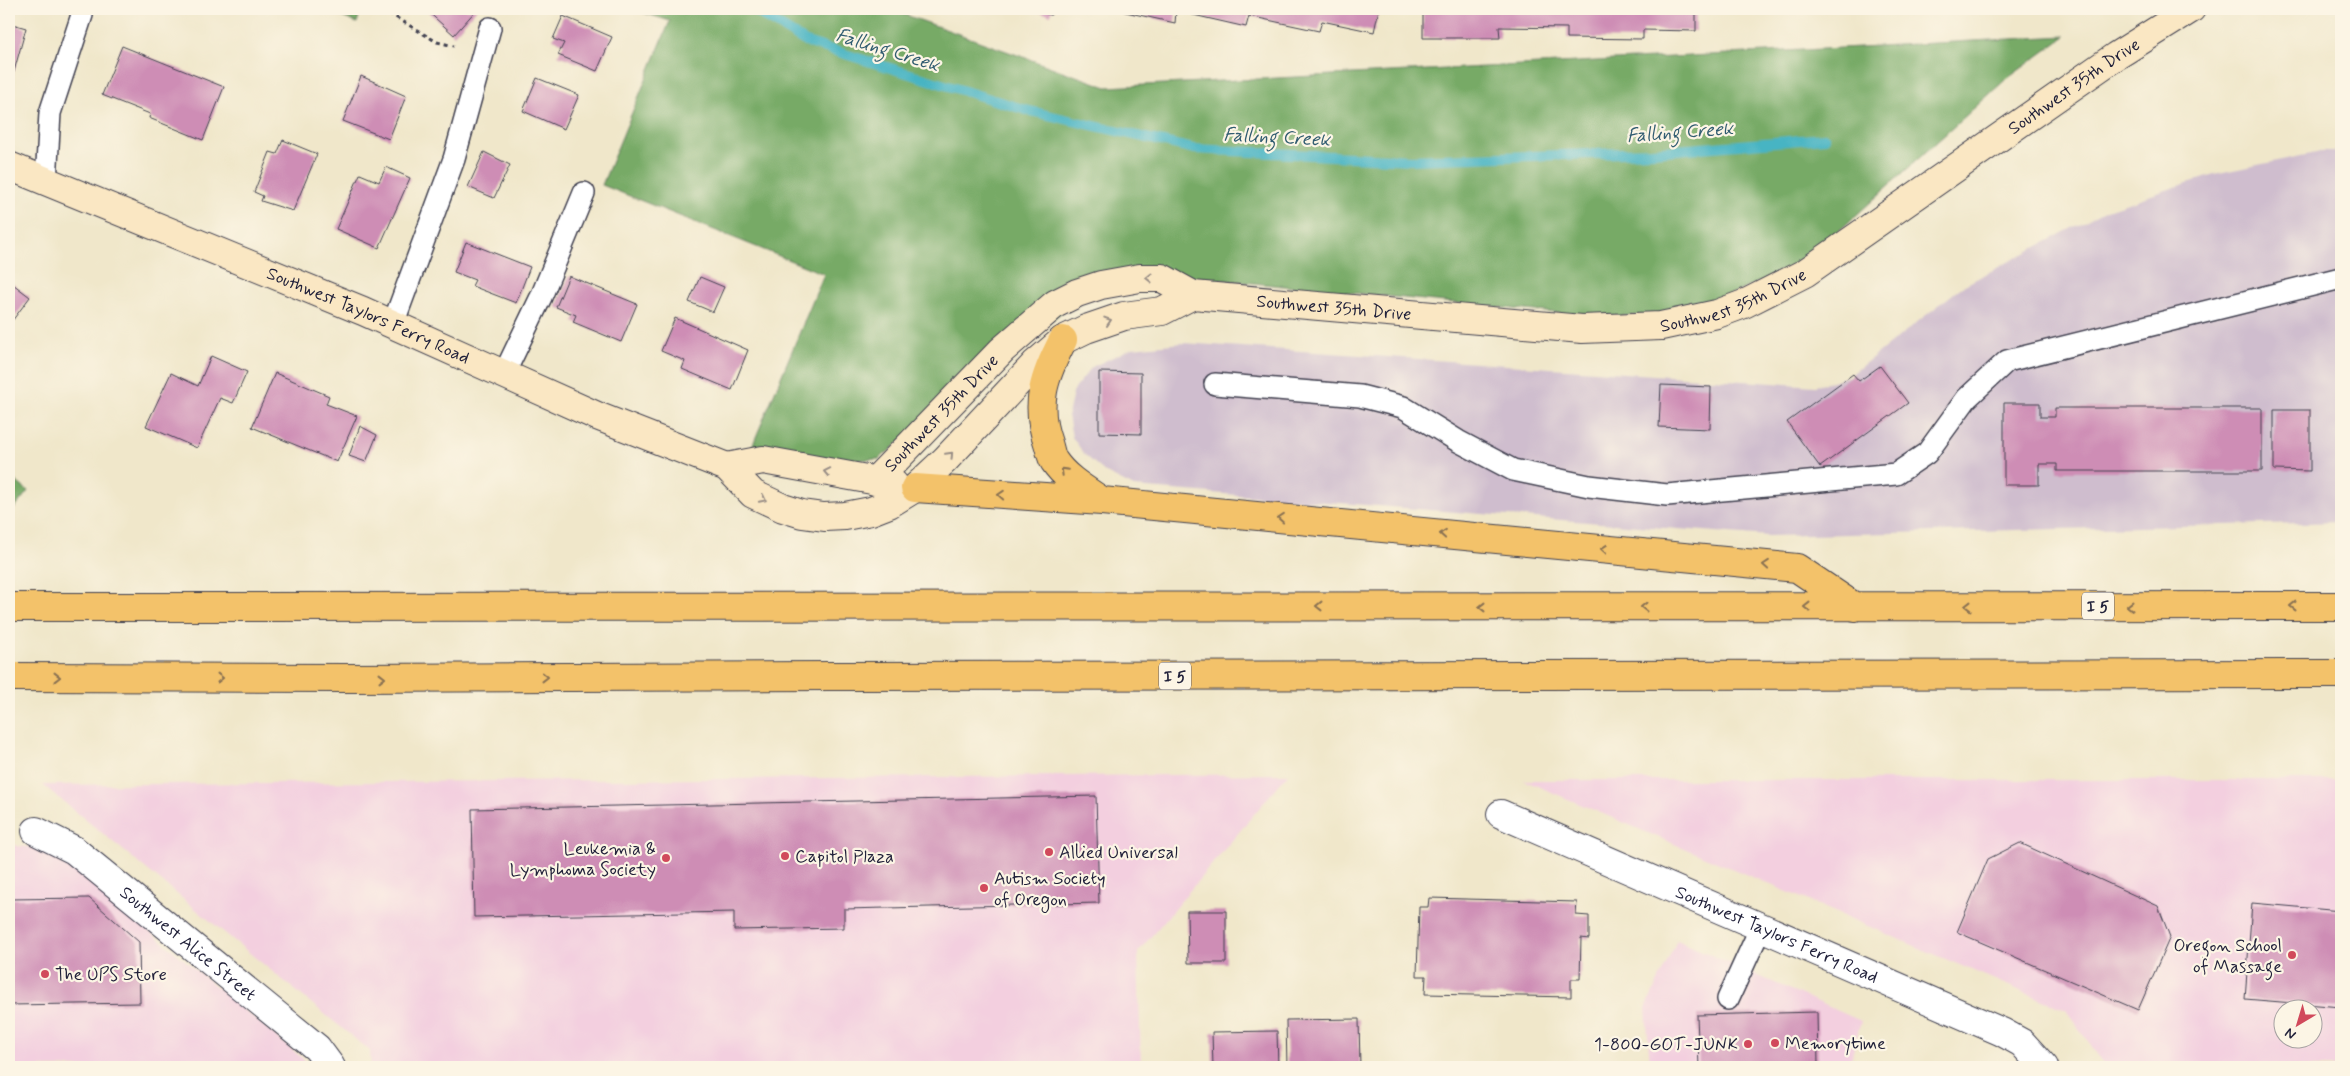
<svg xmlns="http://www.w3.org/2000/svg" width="2350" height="1076" font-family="Mynerve,sans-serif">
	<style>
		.built { fill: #f3cfdf; fill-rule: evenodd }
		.industrial { fill: #cfbdce }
		.forest { fill: #7a6; stroke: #4c6650 }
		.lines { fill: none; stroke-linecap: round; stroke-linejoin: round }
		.stream { stroke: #47b4c3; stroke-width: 10 }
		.building { fill: #ce8db5 }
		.lane-casing { stroke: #414050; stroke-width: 24 }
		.street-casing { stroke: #414050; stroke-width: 30 }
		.secondary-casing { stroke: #414050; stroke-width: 30 }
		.highway-casing { stroke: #414050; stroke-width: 30 }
		.path { stroke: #414050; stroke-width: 3; stroke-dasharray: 4 4; stroke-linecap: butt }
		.lane { stroke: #fff; stroke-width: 21 }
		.street { stroke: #fff; stroke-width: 28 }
		.secondary { stroke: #fae7c3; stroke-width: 28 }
		.highway { stroke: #f3c26a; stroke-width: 28 }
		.oneway { stroke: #998e86 }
		.oneway2 { stroke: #8a7252 }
		.poi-dot { fill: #d1495b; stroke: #fcf5e5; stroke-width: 2 }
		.labels { text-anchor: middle; stroke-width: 4.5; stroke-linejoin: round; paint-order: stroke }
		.shield { fill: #fcf5e5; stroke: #63616e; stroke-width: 1 }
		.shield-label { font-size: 16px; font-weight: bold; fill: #22223b }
		.street-label { font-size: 18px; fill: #22223b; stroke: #fcf5e5 }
		.poi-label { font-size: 18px; fill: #22223b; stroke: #fcf5e5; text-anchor: start }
		.water-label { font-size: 19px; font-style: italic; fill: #315c71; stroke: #fcf5e5 }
	</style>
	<rect width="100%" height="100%" fill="#fcf5e5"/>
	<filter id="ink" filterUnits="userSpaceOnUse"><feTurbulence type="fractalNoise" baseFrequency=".02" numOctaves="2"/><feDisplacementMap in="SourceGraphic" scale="10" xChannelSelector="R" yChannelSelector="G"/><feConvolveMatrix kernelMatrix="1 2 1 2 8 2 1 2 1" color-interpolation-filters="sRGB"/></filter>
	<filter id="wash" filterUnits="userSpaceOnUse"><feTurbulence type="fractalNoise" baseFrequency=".0096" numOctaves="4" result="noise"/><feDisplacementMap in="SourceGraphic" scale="20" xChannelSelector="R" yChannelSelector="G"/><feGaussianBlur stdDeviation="1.12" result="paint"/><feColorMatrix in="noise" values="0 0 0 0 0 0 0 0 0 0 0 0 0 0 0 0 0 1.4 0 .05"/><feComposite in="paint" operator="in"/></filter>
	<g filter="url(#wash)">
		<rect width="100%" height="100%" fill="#f0e7ca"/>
		<path class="built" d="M1288,774L1138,952L1141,1067H371L370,1051L43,785Z
			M1523,780H2341V1067H2106L2066,1010ZM2282,1008H2312V1038H2282Z
			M9,839L16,846L43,848L57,854L313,1067H9Z
			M1677,940L1861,1021L1849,1067H1650L1646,1008Z"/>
		<path class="industrial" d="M2325,151H2341V522L1768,536L1134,487L1106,473L1085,455L1072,437L1068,415L1074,389L1092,367L1132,348L1183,343L1815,386L1849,376L1963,286L2104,211L2214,174Z"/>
		<path class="forest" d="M322,9H361L357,23Z
			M631,9H889L1107,87L2066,36L2004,81L1818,250C1764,284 1708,308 1644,315C1622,317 1598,315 1576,315L1172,275L1098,283L879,459L828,461L751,449L824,274L602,185L670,21Z
			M9,476L28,491L9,515Z"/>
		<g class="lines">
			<path class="stream" d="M752,9L806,42L1026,110L1194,149L1411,160L1652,152L1825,138"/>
		</g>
		<g id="blocks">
			<path class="building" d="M425,9H477L454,35Z
				M1026,9H1052L1051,15Z
				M1112,9H1379L1374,32L1322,21L1319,31L1249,16L1246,27L1176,11L1175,23Z
				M1423,9H1696V31L1643,30V39L1567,38V28L1499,27L1500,38H1423Z
				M563,16L612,37L597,71L558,55L564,43L553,39Z
				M9,23L26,28L13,75L9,74Z
				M122,46L224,87L203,140L149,118L150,114L102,95Z
				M361,76L406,96L389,139L343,121Z
				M537,78L579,95L564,129L523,111Z
				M283,140L317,154L293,211L261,201L263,196L254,192L270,152L277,154Z
				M484,152L510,165L494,198L468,187Z
				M386,167L410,178L379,248L336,229L360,174L379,182Z
				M466,242L530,267L516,303L472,286L475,280L454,272Z
				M569,276L637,304L621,342L573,322L576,315L556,307Z
				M700,277L724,287L713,312L689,302Z
				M9,281L30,297L9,325Z
				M675,318L748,350L732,390L682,369L685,361L661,351Z
				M211,356L247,372L233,403L220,398L197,448L146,426L171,373L198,386Z
				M1880,366L1908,403L1820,467L1787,422L1853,374L1859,381Z
				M1099,372L1141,373V434L1099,433Z
				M275,373L329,396L326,404L357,416L337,462L252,427Z
				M1661,385L1711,387L1710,429L1659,427Z
				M2004,403H2040V417H2055V408H2262V471H2057V464H2039V485H2004Z
				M2274,410H2310V471L2274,470Z
				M360,426L377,435L366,462L349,456Z
				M1096,796L1099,903L844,909V928L734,930V912L474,917L472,809Z
				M2020,843L2158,906L2170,937L2138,1010L1957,932L1988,859Z
				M89,898L139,942L140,1003L9,1005V899Z
				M1429,898L1577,902L1576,915L1589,916V939L1581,938L1580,979H1571V997L1425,994L1426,976H1417L1419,907H1428Z
				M2252,903L2341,911V1007L2245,999Z
				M1187,911H1226V963H1188Z
				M1817,1012L1818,1067H1699L1697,1015Z
				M1359,1019L1360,1067H1287L1286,1020Z
				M1277,1031L1278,1067H1213L1212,1032Z"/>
		</g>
	</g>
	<g filter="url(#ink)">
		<use href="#blocks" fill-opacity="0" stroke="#414050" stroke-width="1"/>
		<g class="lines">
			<g class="lane-casing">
				<path id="lane" d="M46,181L50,113L82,15L80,9
					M393,324L454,159L490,28
					M504,374L541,297L584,193
					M1215,384L1360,396L1403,407L1458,441L1513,470L1589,486L1667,495L1896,474L1927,453L1967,398L2007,361L2341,278
					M1728,999L1761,927"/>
			</g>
			<g class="street-casing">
				<g id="street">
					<path id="s1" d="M1501,814L2002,1032L2022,1043L2044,1067"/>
					<path id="s2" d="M36,831L74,850L317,1048L331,1067"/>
				</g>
			</g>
			<g class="secondary-casing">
				<g id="secondary">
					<path id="s3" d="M9,166L363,311L597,416L727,467L753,494L783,508L802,514L824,517L845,516L871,511L889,504L915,488L945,460L1035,364L1063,340L1086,329L1124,316L1162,311L1193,295"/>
					<path d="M727,467L763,460L894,484"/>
					<path id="s4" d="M875,481L1002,350L1055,304L1077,293L1101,285L1140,278H1162L1193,295L1582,329L1661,326L1717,314L1744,304L1805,273L2116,56L2191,9"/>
				</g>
			</g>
			<g class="highway-casing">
				<path id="highway" d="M1063,340C1044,376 1034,404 1048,443C1050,449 1051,457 1054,461C1065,478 1086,490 1102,501
					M915,488L1102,501L1797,568L1855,607
					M9,607L2341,606
					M9,677L349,678L835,676L2341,674"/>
			</g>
			<path class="path" d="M382,9L437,42L454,46"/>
			<use href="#lane" class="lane"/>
			<use href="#street" class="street"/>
			<use href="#secondary" class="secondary"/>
			<use href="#highway" class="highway"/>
		</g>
		<defs><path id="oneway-chevron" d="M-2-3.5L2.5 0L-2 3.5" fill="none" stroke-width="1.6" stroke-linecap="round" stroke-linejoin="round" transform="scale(1.25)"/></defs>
		<g class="oneway">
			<use href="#oneway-chevron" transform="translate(1149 278) rotate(-180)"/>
			<use href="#oneway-chevron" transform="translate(1108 321) rotate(-18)"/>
			<use href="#oneway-chevron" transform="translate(950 455) rotate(-47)"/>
			<use href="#oneway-chevron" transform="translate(827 472) rotate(-169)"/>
			<use href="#oneway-chevron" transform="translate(763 499) rotate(26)"/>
		</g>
		<g class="oneway2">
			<use href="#oneway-chevron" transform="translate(1064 471) rotate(-135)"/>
			<use href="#oneway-chevron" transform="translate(1001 495) rotate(-176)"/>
			<use href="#oneway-chevron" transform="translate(1281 518) rotate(-175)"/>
			<use href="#oneway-chevron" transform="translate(1443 534) rotate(-175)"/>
			<use href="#oneway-chevron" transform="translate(1604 549) rotate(-175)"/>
			<use href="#oneway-chevron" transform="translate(1766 565) rotate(-175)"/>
			<use href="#oneway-chevron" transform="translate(1319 606) rotate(-180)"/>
			<use href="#oneway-chevron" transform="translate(1968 606) rotate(180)"/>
			<use href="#oneway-chevron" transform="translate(2130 606) rotate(180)"/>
			<use href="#oneway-chevron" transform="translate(2293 606) rotate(180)"/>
			<use href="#oneway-chevron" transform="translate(1482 607) rotate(-180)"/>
			<use href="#oneway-chevron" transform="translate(1644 607) rotate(-180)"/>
			<use href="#oneway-chevron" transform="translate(1807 607) rotate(-180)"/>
			<use href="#oneway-chevron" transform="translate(57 677)"/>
			<use href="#oneway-chevron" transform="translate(545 677)"/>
			<use href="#oneway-chevron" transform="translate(220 678)"/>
			<use href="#oneway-chevron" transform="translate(382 678)"/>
		</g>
	</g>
	<g class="poi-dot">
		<circle cx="1049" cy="852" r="5"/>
		<circle cx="785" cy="856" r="5"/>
		<circle cx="666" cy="858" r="5"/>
		<circle cx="984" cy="888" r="5"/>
		<circle cx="2292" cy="955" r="5"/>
		<circle cx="45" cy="974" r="5"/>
		<circle cx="1775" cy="1043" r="5"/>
		<circle cx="1748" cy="1044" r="5"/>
	</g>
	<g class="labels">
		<g class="shield">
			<rect x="2082" y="592.5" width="32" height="27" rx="4"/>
			<rect x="1159" y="662.5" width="32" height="27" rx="4"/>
		</g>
		<g class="shield-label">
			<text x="2098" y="612">I 5</text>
			<text x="1175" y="682">I 5</text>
		</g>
		<g class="street-label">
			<text dy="6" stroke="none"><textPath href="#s4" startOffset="1351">Southwest 35th Drive</textPath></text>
			<text dy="6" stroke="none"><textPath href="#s4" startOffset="946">Southwest 35th Drive</textPath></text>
			<text dy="6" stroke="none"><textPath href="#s4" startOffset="541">Southwest 35th Drive</textPath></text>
			<text dy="6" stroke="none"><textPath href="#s3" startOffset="389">Southwest Taylors Ferry Road</textPath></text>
			<text dy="6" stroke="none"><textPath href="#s4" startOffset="95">Southwest 35th Drive</textPath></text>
			<text dy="6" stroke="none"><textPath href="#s1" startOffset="301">Southwest Taylors Ferry Road</textPath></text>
			<text dy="6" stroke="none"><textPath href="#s2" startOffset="190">Southwest Alice Street</textPath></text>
		</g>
		<g class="poi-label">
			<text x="656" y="854" text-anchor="end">Leukemia &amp;<tspan x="656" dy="21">Lymphoma Society</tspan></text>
			<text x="1059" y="858">Allied Universal</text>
			<text x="795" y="862">Capitol Plaza</text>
			<text x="994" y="884">Autism Society<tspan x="994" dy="21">of Oregon</tspan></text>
			<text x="2282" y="951" text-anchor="end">Oregon School<tspan x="2282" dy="21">of Massage</tspan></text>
			<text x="55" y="980">The UPS Store</text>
			<text x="1785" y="1049">Memorytime</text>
			<text x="1738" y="1050" text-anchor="end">1-800-GOT-JUNK</text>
		</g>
		<g class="water-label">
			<text transform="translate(888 49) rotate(17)" y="7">Falling Creek</text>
			<text transform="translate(1680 131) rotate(-4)" y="7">Falling Creek</text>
			<text transform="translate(1277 136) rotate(3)" y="7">Falling Creek</text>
		</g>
	</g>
	<rect width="2350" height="1076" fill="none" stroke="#fcf5e5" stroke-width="30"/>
	<g transform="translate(2298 1024) rotate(218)"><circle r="24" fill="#fcf5e5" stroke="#a5a1a1"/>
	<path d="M0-4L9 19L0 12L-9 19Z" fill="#d1495b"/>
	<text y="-8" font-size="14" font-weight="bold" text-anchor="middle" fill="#22223b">N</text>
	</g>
</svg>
